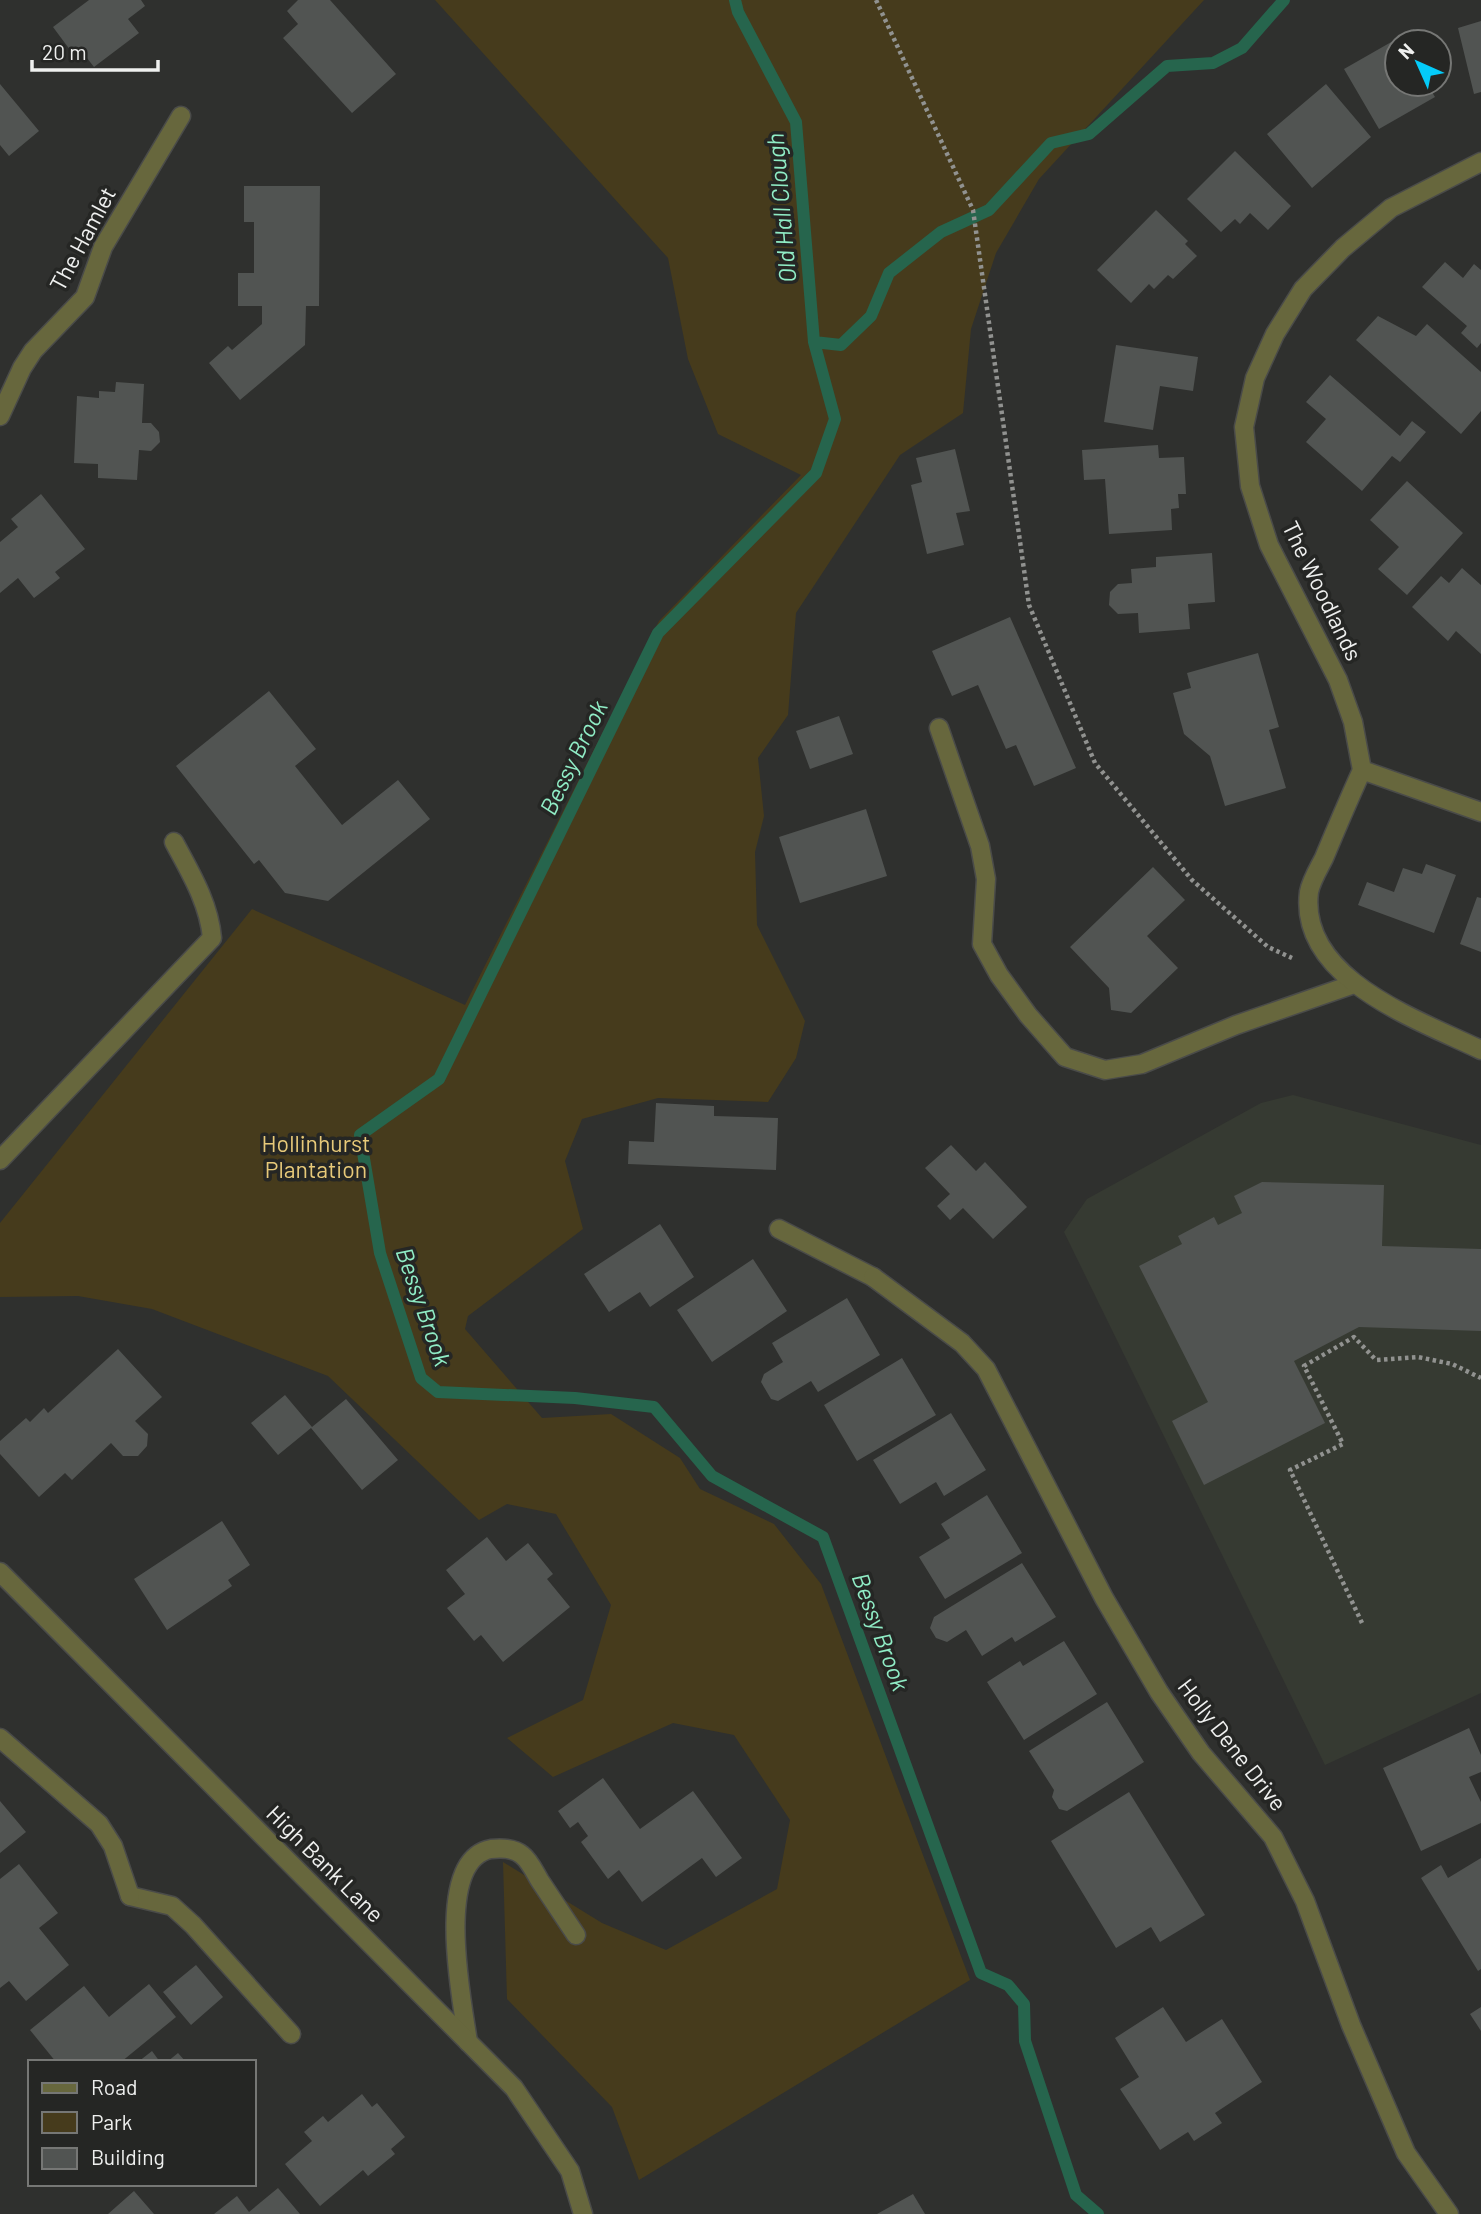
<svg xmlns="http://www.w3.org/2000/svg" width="1481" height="2214" font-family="Barlow,sans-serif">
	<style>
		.built { fill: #363a32 }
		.green { fill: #463b1c }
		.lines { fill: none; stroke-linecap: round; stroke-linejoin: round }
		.stream { stroke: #26654d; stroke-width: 12 }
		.building { fill: #515452 }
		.lane-casing { stroke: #4a4b49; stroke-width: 21 }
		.street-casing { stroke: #4a4b49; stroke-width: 21 }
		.path { stroke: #919290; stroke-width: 4.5; stroke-dasharray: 3.5 3.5; stroke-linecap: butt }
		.lane { stroke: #67673d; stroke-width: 18 }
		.street { stroke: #67673d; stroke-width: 18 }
		.labels { text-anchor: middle; stroke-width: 7; stroke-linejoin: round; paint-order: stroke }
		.street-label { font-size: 23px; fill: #eff0ef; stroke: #252624 }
		.park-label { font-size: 23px; fill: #e7c979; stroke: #252624 }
		.water-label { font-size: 24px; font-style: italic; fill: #90edc6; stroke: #252624 }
	</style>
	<rect width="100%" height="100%" fill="#2f302e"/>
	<path class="built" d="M1293,1095L1481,1145V1693L1325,1765L1064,1232L1087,1199L1261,1103Z"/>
	<path class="green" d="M435,0H1204L1039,179L996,253L971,329L963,413L900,455L796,613L788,715L758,758L764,816L755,852L757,925L805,1021L796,1058L768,1102L658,1098L582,1119L565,1161L583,1229L468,1316L465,1329L542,1418L611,1414L680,1458L700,1489L774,1524L821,1584L970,1980L639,2180L612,2107L507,1999L503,1862L602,1923L666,1950L777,1889L790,1820L734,1735L673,1723L553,1777L507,1738L583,1700L611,1605L556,1514L507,1504L479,1520L328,1376L152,1309L78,1296L0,1297V1223L252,909L465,1005L659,621L801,475L718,434L688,359L668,258Z"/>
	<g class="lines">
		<path class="stream" d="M735,0L738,12L796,122L814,342L835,419L816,473L658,633L439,1079L360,1135L380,1253L421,1378L438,1392L575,1398L654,1407L712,1476L823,1537L981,1973L1008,1985L1024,2004L1025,2041L1076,2195L1098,2214
			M814,342L841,345L871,316L889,273L941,232L989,210L1051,143L1089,134L1167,66L1213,63L1242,48L1284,0"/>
	</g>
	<path class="building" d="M89,0H141L145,6L128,19L139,33L94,67L83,53L76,58L53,27Z
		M298,0H330L396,74L352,113L283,38L298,24L287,11Z
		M1481,21V92L1474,94L1458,28Z
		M1414,29L1421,42H1397V84H1427L1435,97L1379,129L1344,69Z
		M0,84L39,131L9,156L0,145Z
		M1326,84L1371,137L1312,188L1267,134Z
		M1235,151L1291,206L1268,230L1250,213L1240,224L1235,219L1221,232L1187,199Z
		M244,186H320L319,306H306L305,345L240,400L209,363L228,346L232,350L262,324V306H238V273H254V222H244Z
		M1156,210L1188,241L1185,244L1197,256L1173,279L1168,275L1154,289L1149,284L1131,303L1097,270Z
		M1445,262L1463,278L1474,264L1481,270V343L1477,348L1461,333L1467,326L1422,287Z
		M1378,316L1416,336L1427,324L1481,372V411L1461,434L1356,340Z
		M1116,345L1198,357L1193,391L1160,386L1153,430L1104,422Z
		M1330,375L1400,436L1412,421L1426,432L1400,462L1392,456L1362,491L1306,442L1326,419L1306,402Z
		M116,382L144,384L142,423H151L159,432L160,442L151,451L139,450L137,480L98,478V464L74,463L77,396L99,398V391L115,392Z
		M1158,445L1159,458L1184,457L1186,494H1178L1179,508L1171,509L1172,530L1109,534L1105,479L1084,480L1082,450Z
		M955,449L970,511L956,513L964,545L927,554L911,485L922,482L916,458Z
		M1407,481L1463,533L1407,595L1378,569L1399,547L1370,520Z
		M41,494L85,549L55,572L60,578L34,598L18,578L0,593V542L18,527L11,519Z
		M1212,553L1215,602L1188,604L1190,629L1139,633L1138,613L1118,614L1109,605L1110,592L1118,584L1132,583L1131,569L1156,567V557Z
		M1462,568L1481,585V654L1456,631L1448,641L1412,607L1441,576L1449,583Z
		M1010,617L1076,768L1034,786L1016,745L1006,749L978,685L952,696L932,651Z
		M1258,653L1279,727L1269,730L1286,788L1225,806L1210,756L1184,734L1173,693L1191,688L1187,673Z
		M269,691L316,749L295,766L342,825L398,780L430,819L328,901L285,893L259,860L254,864L176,766Z
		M839,716L853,754L810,769L796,731Z
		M866,809L887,876L800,903L779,837Z
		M1426,864L1456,875L1434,933L1358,905L1367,882L1394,892L1403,868L1422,874Z
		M1153,867L1185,900L1147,936L1178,968L1131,1013L1111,1010L1109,988L1070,947Z
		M1477,897L1481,898V952L1460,944Z
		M656,1103L714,1106V1116L778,1118L776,1170L628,1164L629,1141L654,1142Z
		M951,1145L976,1171L985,1162L1027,1207L993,1239L963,1208L950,1220L937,1206L950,1194L925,1168Z
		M1262,1182L1384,1185L1382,1246L1481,1249V1331L1359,1327L1294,1361L1325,1423L1204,1485L1172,1421L1208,1402L1139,1266L1182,1244L1178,1236L1214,1217L1218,1225L1242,1213L1234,1196Z
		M660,1224L694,1277L650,1307L640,1292L609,1312L584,1274Z
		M753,1259L787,1311L712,1362L677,1310Z
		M847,1298L880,1355L818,1392L811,1381L778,1401L771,1399L761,1382L764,1374L783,1362L772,1343Z
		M118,1349L162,1397L135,1421L148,1434L147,1446L138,1456H123L111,1443L72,1480L65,1473L39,1497L0,1454V1441L26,1418L30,1422L44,1408L48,1413Z
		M902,1358L936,1415L857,1461L824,1405Z
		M285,1395L312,1427L346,1399L398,1460L362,1490L311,1428L278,1455L251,1423Z
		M951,1413L986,1470L944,1496L936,1482L900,1504L873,1460Z
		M987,1495L1022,1553L945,1599L919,1557L950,1538L941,1524Z
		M222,1521L250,1565L228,1580L232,1586L167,1630L134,1579Z
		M487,1537L506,1561L528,1543L553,1574L547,1579L570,1607L503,1662L481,1635L474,1641L447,1608L465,1594L446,1570Z
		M1022,1563L1056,1617L1015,1642L1012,1637L982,1656L966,1630L947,1642L936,1638L930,1628L934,1617Z
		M1064,1641L1097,1694L1024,1740L987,1682L1020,1661L1023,1666Z
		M1107,1702L1144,1762L1067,1811L1059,1809L1052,1797L1054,1790L1029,1751Z
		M1469,1728L1481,1755V1772L1469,1777L1481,1802V1823L1421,1851L1383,1768Z
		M603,1778L640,1829L693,1791L742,1858L716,1877L702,1858L642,1902L619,1870L608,1879L581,1842L588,1836L578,1822L570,1828L558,1811Z
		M1129,1792L1205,1915L1160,1942L1151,1927L1116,1948L1051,1841Z
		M0,1801L26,1832L0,1853Z
		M1481,1858V1969L1478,1971L1421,1878L1441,1865L1448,1878Z
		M19,1864L58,1913L39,1928L69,1965L26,2001L9,1981L0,1988V1879Z
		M196,1965L223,1997L191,2025L163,1992Z
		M149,1984L176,2017L121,2062H56L30,2030L84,1986L109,2017Z
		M1163,2007L1186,2042L1222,2019L1262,2082L1215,2113L1222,2123L1194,2141L1188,2132L1160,2150L1120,2089L1139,2077L1115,2038Z
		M1481,2007V2031L1470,2014Z
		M152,2051L160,2062H138Z
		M178,2053L186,2062H167Z
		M362,2094L372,2107L377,2103L405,2137L391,2149L395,2154L368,2176L363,2170L320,2206L285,2164L312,2141L304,2132L323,2116L328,2122Z
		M278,2188L300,2214H214L237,2196L249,2212Z
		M134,2191L154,2214H108Z
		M913,2194L925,2214H877Z"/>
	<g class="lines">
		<g class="lane-casing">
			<path id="lane" d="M939,728L980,846L986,879L982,944L999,975L1028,1015L1065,1057L1105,1070L1142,1064L1236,1025L1354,984
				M0,1160L212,938C209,903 190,872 174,842
				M779,1229L873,1277
				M130,1896L172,1906L193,1925L291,2034
				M468,2042C462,2001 433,1860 491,1849C501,1848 514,1848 522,1855C530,1861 535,1873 540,1881C552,1899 564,1917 576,1935"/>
		</g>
		<g class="street-casing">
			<path id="street" d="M1481,162L1391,208L1343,248L1303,289L1275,334L1255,378L1244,427L1250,486L1269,545L1338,680L1353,722L1362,770L1481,812
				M0,416L22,368L33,351L85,297L103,247L181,116
				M1362,770C1349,799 1336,829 1324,858C1319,868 1311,881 1309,892C1298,979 1419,1020 1481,1050
				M873,1277L962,1343L986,1369L1104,1598L1159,1692L1201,1753L1273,1837L1305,1901L1351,2025L1406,2153L1449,2214
				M0,1572L514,2088L570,2171L583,2214
				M0,1738L99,1824L113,1846L130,1896"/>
		</g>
		<path class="path" d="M876,0L973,210L1029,605L1095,763L1192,880L1268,947L1292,958
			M1362,1623L1290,1470L1343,1444L1304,1366L1354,1337L1376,1360L1418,1357L1452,1364L1481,1378"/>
		<use href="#lane" class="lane"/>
		<use href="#street" class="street"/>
	</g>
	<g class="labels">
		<g class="street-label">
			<text transform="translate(83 239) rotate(-62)" y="8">The Hamlet</text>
			<text transform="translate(1322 591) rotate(64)" y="8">The Woodlands</text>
			<text transform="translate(1232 1745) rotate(52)" y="8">Holly Dene Drive</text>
			<text transform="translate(325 1864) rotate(45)" y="8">High Bank Lane</text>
		</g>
		<g class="park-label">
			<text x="316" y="1152">Hollinhurst<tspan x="316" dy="26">Plantation</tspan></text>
		</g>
		<g class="water-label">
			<text transform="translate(782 208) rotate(-95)" y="8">Old Hall Clough</text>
			<text transform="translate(574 758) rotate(-64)" y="8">Bessy Brook</text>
			<text transform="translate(423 1307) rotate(71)" y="8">Bessy Brook</text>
			<text transform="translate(880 1632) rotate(70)" y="8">Bessy Brook</text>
		</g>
	</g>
	<rect x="28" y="2060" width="228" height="126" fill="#252624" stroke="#767775" stroke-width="2"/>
	<rect x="42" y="2083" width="35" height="10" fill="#67673d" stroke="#767775" stroke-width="2"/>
	<text x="91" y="2095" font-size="21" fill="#eff0ef">Road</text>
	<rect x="42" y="2112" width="35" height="21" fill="#463b1c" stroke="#767775" stroke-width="2"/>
	<text x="91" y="2130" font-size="21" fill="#eff0ef">Park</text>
	<rect x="42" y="2148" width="35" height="21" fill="#515452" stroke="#767775" stroke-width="2"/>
	<text x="91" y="2165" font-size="21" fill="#eff0ef">Building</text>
	<g transform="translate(1418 63) rotate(315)"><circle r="33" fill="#252624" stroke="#767775" stroke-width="2"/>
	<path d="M0-5L12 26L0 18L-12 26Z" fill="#04cbf9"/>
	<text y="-10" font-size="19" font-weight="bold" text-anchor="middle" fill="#eff0ef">N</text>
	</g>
	<path d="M32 60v10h126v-10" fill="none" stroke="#eff0ef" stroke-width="3.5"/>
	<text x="42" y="60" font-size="21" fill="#eff0ef" stroke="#252624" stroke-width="5" paint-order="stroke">20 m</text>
</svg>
